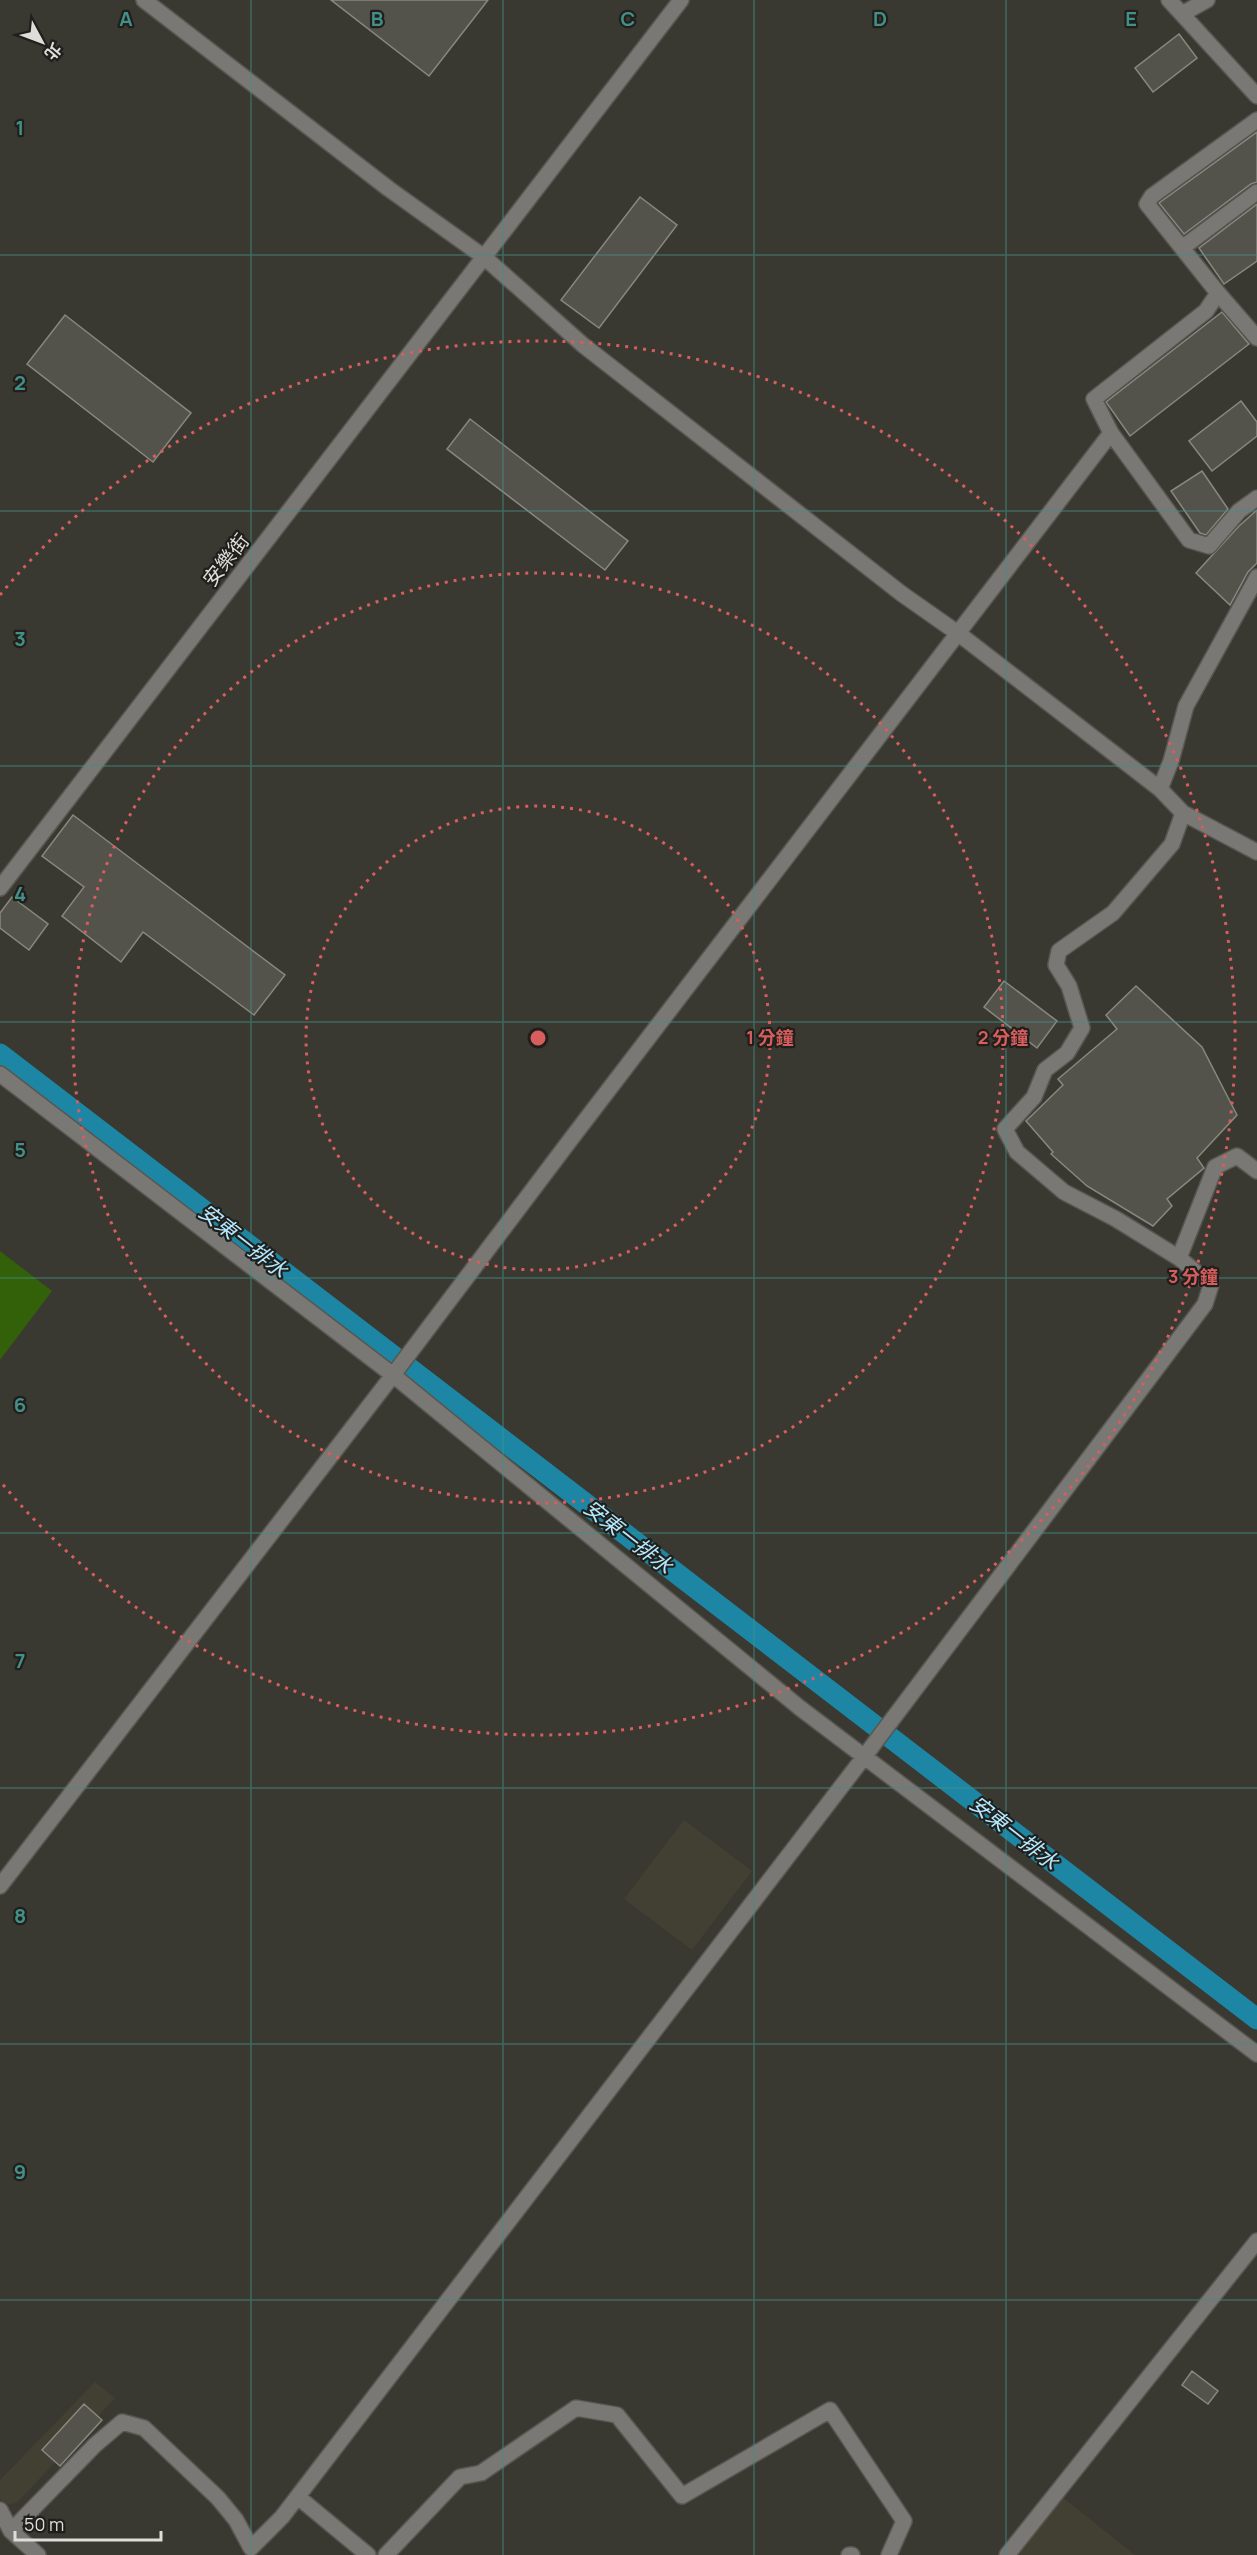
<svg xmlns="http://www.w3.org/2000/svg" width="1257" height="2555" font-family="Manrope,'Noto Sans TC',sans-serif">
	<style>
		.built { fill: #424033 }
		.green { fill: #326109 }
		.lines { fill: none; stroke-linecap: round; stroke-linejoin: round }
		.canal { stroke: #1e86a5; stroke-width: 21 }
		.building { fill: #53524b; stroke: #898880; stroke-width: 1.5 }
		.minor-casing { stroke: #57564f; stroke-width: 18 }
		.minor { stroke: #797875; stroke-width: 15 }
		.grid { fill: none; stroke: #439089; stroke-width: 1.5; stroke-opacity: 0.55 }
		.ring { fill: none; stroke: #d85e5d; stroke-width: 3; stroke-dasharray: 3 6 }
		.labels { text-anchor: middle; stroke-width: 4.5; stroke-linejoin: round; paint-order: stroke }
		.street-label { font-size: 20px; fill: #deddd9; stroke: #201f1c }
		.water-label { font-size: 21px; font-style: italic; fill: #b3e9fe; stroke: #201f1c }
		.grid-label { font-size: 20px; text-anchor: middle; font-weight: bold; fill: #439089; stroke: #201f1c; stroke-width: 4.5; stroke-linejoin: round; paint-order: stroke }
		.centre { fill: #d85e5d; stroke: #201f1c; stroke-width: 3 }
		.ring-label { font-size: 18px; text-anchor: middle; font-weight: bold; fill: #d85e5d; stroke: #201f1c; stroke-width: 4.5; stroke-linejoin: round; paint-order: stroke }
	</style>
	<rect width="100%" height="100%" fill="#393831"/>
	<path class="built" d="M684,1820L752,1871L692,1950L624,1899Z
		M95,2382L115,2398L17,2503L5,2505L0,2499V2480Z
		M1062,2497L1135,2555H1016Z"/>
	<path class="green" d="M0,1251L52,1291L0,1360Z"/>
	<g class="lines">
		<path class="canal" d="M0,1054L1257,2019"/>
	</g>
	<path class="building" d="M331,0H488L429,76Z
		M1179,34L1197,58L1153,92L1135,68Z
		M1257,132V182L1251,184L1184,234L1159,203Z
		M640,197L677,225L599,328L561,300Z
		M1257,204V261L1224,284L1199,248Z
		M1222,312L1249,344L1130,436L1106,402Z
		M65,315L191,413L153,462L27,364Z
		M1241,401L1257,422V436L1212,471L1189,441Z
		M470,419L628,541L605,570L447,449Z
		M1202,471L1228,509L1206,535L1200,533L1171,491Z
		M1257,510V563L1248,572L1230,605L1196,573L1239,526Z
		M73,815L285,975L254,1015L143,932L121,962L62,916L84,887L42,856Z
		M12,897L48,924L29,950L0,928V913Z
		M1004,981L1057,1021L1037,1048L984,1007Z
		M1136,986L1202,1047L1237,1115L1197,1158L1204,1168L1167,1199L1172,1206L1153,1226L1087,1186L1051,1154L1053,1152L1026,1121L1063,1085L1058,1079L1117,1029L1106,1015Z
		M1192,2371L1218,2391L1208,2404L1182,2385Z
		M84,2404L102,2420L60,2466L42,2450Z"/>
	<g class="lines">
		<g class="minor-casing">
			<path id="minor" d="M144,0L389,189L484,257L583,345L902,594L959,634L1160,789
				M1169,0L1257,96
				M1182,14L1207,0
				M1182,248L1257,192
				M1218,293L1257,338
				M1111,433L1189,540L1209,546L1239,511L1257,498
				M1183,813L1257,852
				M0,888L681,0
				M0,1074L393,1375L800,1708L1257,2054
				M1179,1258L1215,1167L1237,1156L1257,1171
				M0,1886L393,1375L571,1139L1111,433L1094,399L1206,311L1218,293L1147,204L1152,196L1257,120
				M298,2497L368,2555
				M0,2510L11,2531L38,2555
				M11,2531L95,2445L122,2422L144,2428L218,2498L236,2520L251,2548L282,2517L864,1757L1205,1304L1211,1285L1179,1258L1116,1219L1064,1192L1017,1152L1005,1129L1034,1097L1045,1070L1067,1053L1082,1028L1069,986L1056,965L1059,951L1113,913L1172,844L1183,813L1160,789L1171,761L1186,706L1257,577
				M386,2555L460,2477L481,2473L576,2408L617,2415L682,2496L830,2410L904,2521L889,2555
				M849,2555H852
				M1007,2555L1257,2241"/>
		</g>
		<use href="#minor" class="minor"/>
	</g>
	<path class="grid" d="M251,0V2555M503,0V2555M754,0V2555M1006,0V2555M0,255H1257M0,511H1257M0,766H1257M0,1022H1257M0,1278H1257M0,1533H1257M0,1788H1257M0,2044H1257M0,2300H1257"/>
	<g class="ring">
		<circle cx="538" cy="1038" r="232"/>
		<circle cx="538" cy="1038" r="465"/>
		<path d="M0 595A697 697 0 1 1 0 1481"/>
	</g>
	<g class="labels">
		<g class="street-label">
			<text transform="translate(226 560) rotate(-52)" y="7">安樂街</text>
		</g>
		<g class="water-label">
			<text transform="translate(243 1241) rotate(38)" y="7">安東一排水</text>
			<text transform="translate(628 1537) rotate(38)" y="7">安東一排水</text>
			<text transform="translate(1014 1833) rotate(38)" y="7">安東一排水</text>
		</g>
	</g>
	<g class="grid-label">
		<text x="126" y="26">A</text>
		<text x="377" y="26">B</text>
		<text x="628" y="26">C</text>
		<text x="880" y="26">D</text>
		<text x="1131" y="26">E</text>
		<text x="20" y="135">1</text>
		<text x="20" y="390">2</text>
		<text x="20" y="646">3</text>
		<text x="20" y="901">4</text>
		<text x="20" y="1157">5</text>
		<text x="20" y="1412">6</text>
		<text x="20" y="1668">7</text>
		<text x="20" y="1923">8</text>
		<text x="20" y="2179">9</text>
	</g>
	<circle cx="538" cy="1038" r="9" class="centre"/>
	<g class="ring-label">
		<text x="770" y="1044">1 分鐘</text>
		<text x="1003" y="1044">2 分鐘</text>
		<text x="1193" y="1283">3 分鐘</text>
	</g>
	<g transform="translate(42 42) rotate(131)" stroke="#201f1c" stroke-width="4.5" paint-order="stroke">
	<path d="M0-4.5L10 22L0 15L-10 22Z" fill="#deddd9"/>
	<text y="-9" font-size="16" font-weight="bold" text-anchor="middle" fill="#deddd9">北</text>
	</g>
	<path d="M15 2531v9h146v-9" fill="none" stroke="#deddd9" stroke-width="3"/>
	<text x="24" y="2531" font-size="18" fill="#deddd9" stroke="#201f1c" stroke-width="4.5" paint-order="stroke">50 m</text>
</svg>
